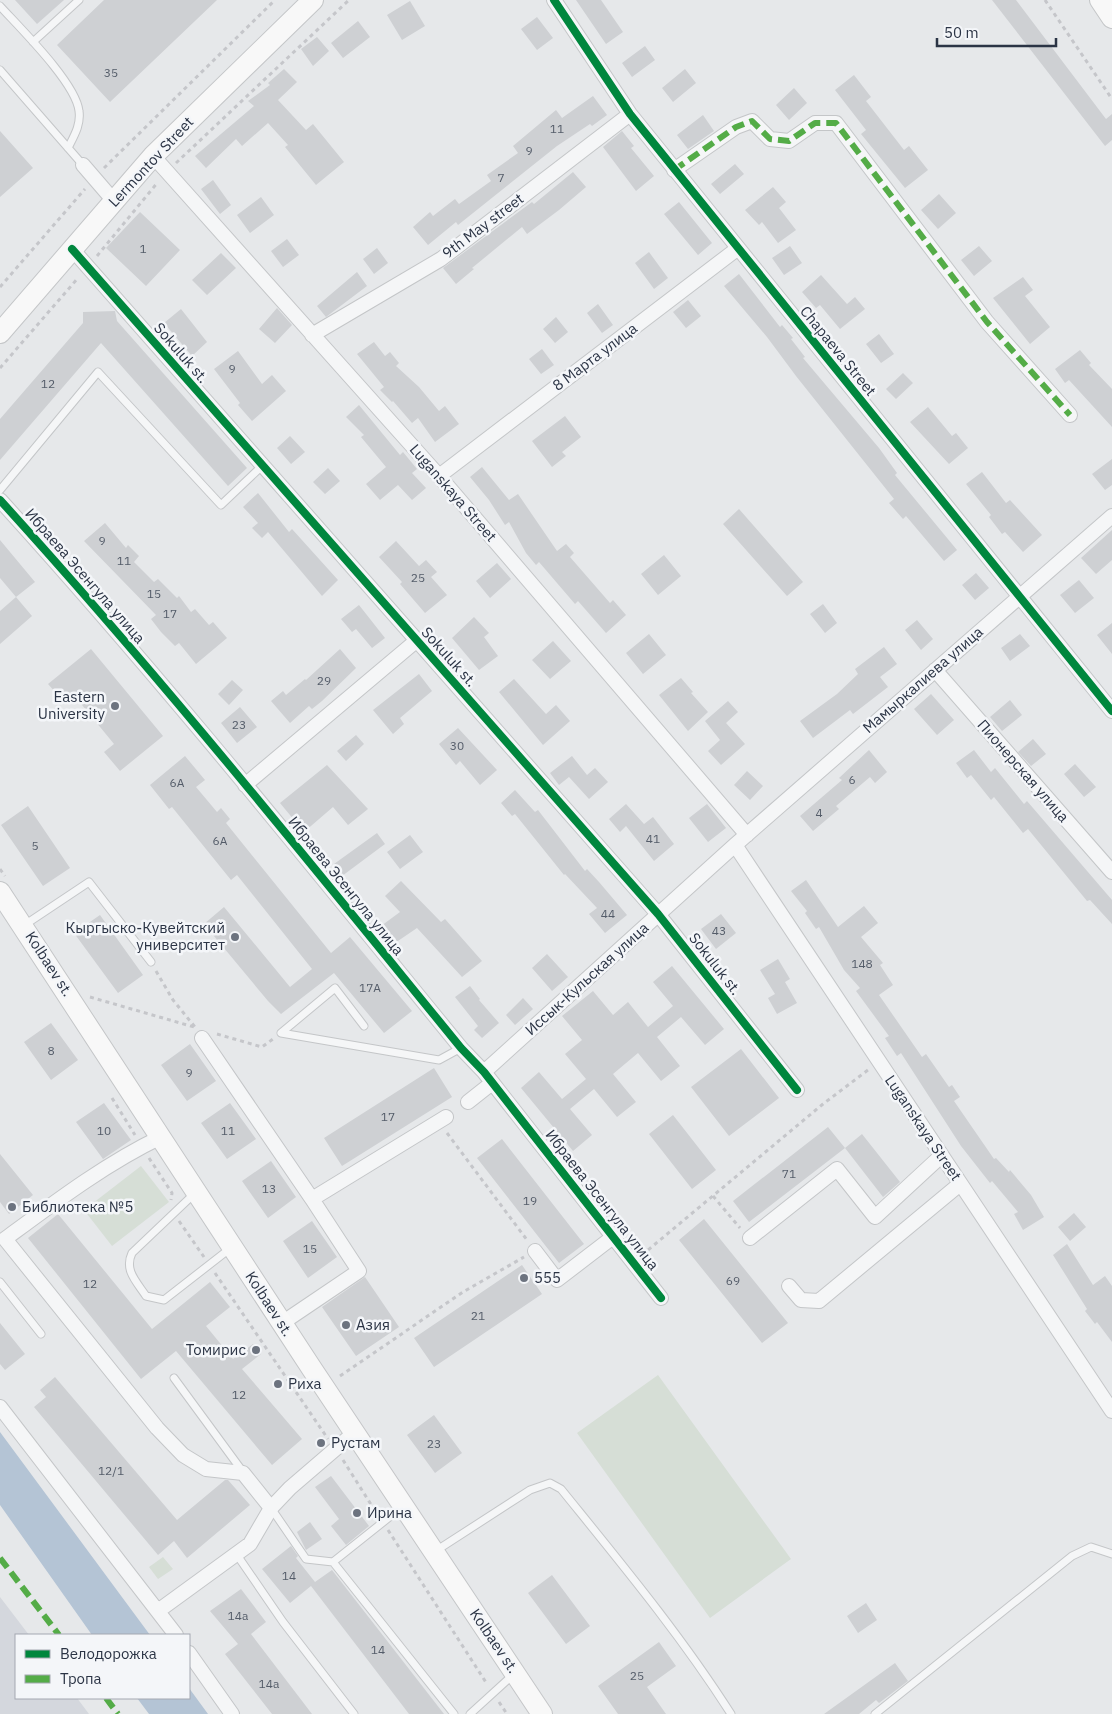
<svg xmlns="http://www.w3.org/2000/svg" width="1112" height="1714" font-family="'IBM Plex Sans',sans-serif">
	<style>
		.built { fill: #d4d7dd }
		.green { fill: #d6ded6 }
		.water { fill: #b4c4d5 }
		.building { fill: #ced0d3 }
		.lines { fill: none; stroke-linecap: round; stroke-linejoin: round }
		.service-casing { stroke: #c4c6c8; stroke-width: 9 }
		.minor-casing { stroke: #c4c6c8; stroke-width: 16 }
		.secondary-casing { stroke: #c4c6c8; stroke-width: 22 }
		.path { stroke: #c5c6ca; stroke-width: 3; stroke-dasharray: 4 4; stroke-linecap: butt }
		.service { stroke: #f5f6f7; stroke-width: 7 }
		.minor { stroke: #f5f6f7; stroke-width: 14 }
		.secondary { stroke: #f8f8f8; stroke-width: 20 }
		.quiet { stroke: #54ac47; stroke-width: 6; stroke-dasharray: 12 6; stroke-linecap: butt }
		.cycleway-casing { stroke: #f4f6f9; stroke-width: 11 }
		.cycleway { stroke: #00873e; stroke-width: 8 }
		.poi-dot { fill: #6c737f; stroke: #f4f6f9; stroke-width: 2 }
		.labels { text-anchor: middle; stroke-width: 5; stroke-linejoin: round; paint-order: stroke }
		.number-label { font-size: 12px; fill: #545c69 }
		.street-label { font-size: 15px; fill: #2b3445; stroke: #f4f6f9 }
		.poi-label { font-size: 15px; fill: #2b3445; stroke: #f4f6f9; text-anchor: start }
	</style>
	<rect width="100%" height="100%" fill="#e6e8ea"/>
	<path class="built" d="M0,1597L29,1635H16V1698H77L89,1714H0Z"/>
	<path class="green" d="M141,1166L169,1202L112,1246L84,1210Z
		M658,1375L791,1559L710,1618L577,1433Z
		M163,1557L173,1569L158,1579L149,1567Z"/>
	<path class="water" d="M0,1432L150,1635H92L0,1505Z
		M189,1688L208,1714H149L137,1698H189Z"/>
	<path class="building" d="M15,0H64L37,24Z
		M104,0H217L110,102L57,45Z
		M576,0H601L623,32L606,44Z
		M992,0H1016L1106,119L1112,114V140L1105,146Z
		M410,1L425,26L402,40L387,15Z
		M537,17L553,38L537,50L521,29Z
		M358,21L370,37L343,58L331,43Z
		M317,37L329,51L313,66L301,49Z
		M645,46L655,60L632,77L622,63Z
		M284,69L297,82L278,100L306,130L313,124L344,162L316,185L285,147L288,145L268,123L242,146L236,139L206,168L195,156L254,106L248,101L270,85L268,83Z
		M685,69L696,83L673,102L662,88Z
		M854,75L871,97L866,101L904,150L909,146L928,170L905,188L861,134L866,130L835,90Z
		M794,88L807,103L789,120L776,105Z
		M593,96L607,115L592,126L590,124L557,146L458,225L456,222L428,245L413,227L430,212L433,216L455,199L459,204L491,181L487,175L518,153L513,146L556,110L562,118Z
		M703,115L714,131L688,149L677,135Z
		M0,131L33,168L0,197Z
		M622,131L634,146L631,148L654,176L636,191L603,147Z
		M735,164L744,174L720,194L711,184Z
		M573,172L586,187L559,210L527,234L522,227L472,268L474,269L456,284L443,268L532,202L534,204Z
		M213,180L231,205L220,214L201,189Z
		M773,187L786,202L779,208L796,230L778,243L762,222L759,225L745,210Z
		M939,194L956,213L938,229L921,210Z
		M261,197L274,215L250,233L237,215Z
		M679,202L712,243L698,255L664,214Z
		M140,212L180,250L146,286L106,248Z
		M287,239L299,255L283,267L271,251Z
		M790,246L802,263L784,275L772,258Z
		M979,246L992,261L974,276L961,260Z
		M377,248L388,263L374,274L363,259Z
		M649,252L668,278L654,289L635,263Z
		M221,253L236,268L207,295L192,280Z
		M357,272L367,286L326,317L317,306Z
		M739,274L780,327L782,325L793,338L791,339L805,357L803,358L879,448L897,473L895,475L957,550L944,561L906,516L903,519L889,503L894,499L796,376L767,337L724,286Z
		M821,275L847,304L855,297L865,309L840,329L820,305L816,308L802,292Z
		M1023,277L1033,290L1025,296L1050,327L1030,344L993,298Z
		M688,300L701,316L686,328L673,312Z
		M598,304L613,325L602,333L587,313Z
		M277,308L292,325L275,343L259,329Z
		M181,309L207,342L192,356L164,323Z
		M115,311L117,321L247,468L228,486L101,343L0,460V419L83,323V312Z
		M556,317L568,332L555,343L543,329Z
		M879,334L894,354L881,363L866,344Z
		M374,342L385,356L390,352L399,363L396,366L419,387L439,411L445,406L459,424L435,442L418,418L412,423L393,401L392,402L380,390L384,387L357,354Z
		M542,349L554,365L541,374L529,359Z
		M1080,350L1091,363L1089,365L1112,389V427L1069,380L1065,383L1055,369Z
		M238,351L262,384L272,375L286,391L252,421L238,405L240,403L214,369Z
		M903,373L913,383L896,399L886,389Z
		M359,405L400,455L403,452L417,469L412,473L426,488L412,500L398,485L380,500L366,484L386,467L361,437L364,435L346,417Z
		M928,407L952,436L956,433L968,448L949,464L910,422Z
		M565,416L581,437L562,452L566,456L552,467L532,441Z
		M290,436L305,452L291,464L277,448Z
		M1112,459V485L1105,490L1092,474Z
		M482,467L509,500L518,494L557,551L566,544L574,553L570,557L610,603L613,600L626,615L606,633L578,601L575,604L539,562L536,565L526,553L509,522L505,525L489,500L470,477Z
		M328,468L340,481L325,494L313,482Z
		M982,472L1006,503L1010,500L1042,535L1023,552L1005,532L1002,534L989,517L991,515L966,484Z
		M258,493L289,532L292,529L338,580L322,596L268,532L262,538L252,528L258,523L243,507Z
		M739,509L803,582L787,596L723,524Z
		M105,523L126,548L128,545L139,556L134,562L154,582L158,579L177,598L179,596L191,612L195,609L209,625L213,622L227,638L196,664L179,643L175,646L161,632L151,619L156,615L84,541Z
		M1112,530V560L1096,574L1081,558Z
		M0,540L35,582L16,597L0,578Z
		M396,541L419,566L426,560L437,572L431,577L447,595L425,613L400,584L402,582L379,557Z
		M664,555L681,576L658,595L641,574Z
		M497,563L511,579L490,598L476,581Z
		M976,573L989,588L975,600L962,585Z
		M1079,580L1094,598L1075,613L1060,595Z
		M16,597L32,616L0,644V611Z
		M823,604L837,623L825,633L810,614Z
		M359,605L385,638L372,648L356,629L352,632L341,619Z
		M474,617L489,633L484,637L498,656L479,670L452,638Z
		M917,620L933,639L921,650L905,630Z
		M1112,623V654L1097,635Z
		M649,634L666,655L643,674L626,653Z
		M1020,634L1030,646L1010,661L1001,648Z
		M553,641L571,661L550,679L532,660Z
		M884,647L897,664L880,677L888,687L853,714L850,710L813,738L800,721L837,694L858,674L855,669Z
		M91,649L163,736L120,771L104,752L114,744L73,694L64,702L48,684Z
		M340,649L356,668L322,701L312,709L309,706L290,723L271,701L283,691L286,695L305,679L306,680Z
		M419,674L432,691L400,718L404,724L393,734L373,710Z
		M681,678L693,692L691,693L708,712L688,731L659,695Z
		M514,679L546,714L556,705L570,721L543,745L499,692Z
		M232,680L243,690L229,705L218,694Z
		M931,694L954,720L937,735L914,709Z
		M1010,700L1022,715L1002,731L990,717Z
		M728,701L738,712L726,723L745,744L721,765L708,751L720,740L705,721Z
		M240,707L257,727L237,743L221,723Z
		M458,728L497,770L480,785L460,761L456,765L439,744Z
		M356,735L364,744L346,761L337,751Z
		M1033,739L1046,754L1031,766L1018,752Z
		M869,750L887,772L875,783L870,777L836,806L839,809L813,831L800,816L842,780L839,778Z
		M974,750L991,772L995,768L1024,804L1027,801L1112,900V924L1090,900L1087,901L1028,829L1023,833L994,797L991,800L971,775L967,778L956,763Z
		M185,756L205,780L196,787L217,812L221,808L230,819L226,823L331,953L350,937L412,1011L384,1033L334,973L281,1014L268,1001L204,924L224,907L290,987L312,969L237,875L231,880L172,807L169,809L150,785Z
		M572,756L587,775L595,768L608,782L589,799L569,777L559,785L550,773Z
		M1075,764L1096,787L1084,797L1064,774Z
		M327,765L368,809L348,825L333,807L304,832L280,803Z
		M747,771L763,786L750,800L734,785Z
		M515,790L535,812L538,810L585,871L587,869L599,882L627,915L605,933L589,914L597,908L565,874L564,875L515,814L512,816L501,803Z
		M626,804L644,824L653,817L674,844L654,861L626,826L620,832L609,819Z
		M707,804L726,828L708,842L689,818Z
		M28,806L70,868L43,886L1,825Z
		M377,833L385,844L342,876L334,864Z
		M410,835L423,852L400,869L387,852Z
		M806,880L838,927L864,906L878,923L861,937L883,963L880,965L893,985L879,995L922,1057L926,1054L949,1087L952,1085L960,1097L954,1101L994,1159L996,1158L1009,1172L1010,1170L1031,1195L1044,1217L1023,1230L1014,1214L1018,1212L992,1181L990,1183L961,1146L901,1053L897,1056L885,1038L889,1036L856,991L860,988L844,970L819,927L816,929L805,913L807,911L791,891Z
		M401,881L441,922L445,919L482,961L462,977L417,928L395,943L381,926L400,912L385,896Z
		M721,914L736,933L716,949L701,929Z
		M100,915L143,975L118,993L74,933Z
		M547,954L568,977L552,991L532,968Z
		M778,959L790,979L785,982L797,1003L777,1014L768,998L775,994L760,970Z
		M672,966L724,1029L705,1045L681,1017L657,1037L680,1066L661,1081L638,1053L613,1074L636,1102L617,1117L594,1089L570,1109L592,1135L573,1151L521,1088L539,1072L562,1099L586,1079L565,1054L582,1040L562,1016L593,991L613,1015L628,1002L648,1027L673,1006L653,982Z
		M470,986L480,999L479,1000L499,1023L482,1038L474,1030L478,1026L455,997Z
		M523,998L533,1009L515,1025L506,1015Z
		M51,1023L78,1060L51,1080L24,1042Z
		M190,1044L216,1081L187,1101L161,1065Z
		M741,1049L779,1098L729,1136L691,1087Z
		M434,1068L452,1097L342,1166L324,1138Z
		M104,1103L131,1140L103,1159L76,1122Z
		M230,1103L256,1139L227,1159L201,1123Z
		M673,1115L716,1170L692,1189L649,1134Z
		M828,1127L845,1148L749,1222L733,1201Z
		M862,1134L900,1182L883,1197L845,1148Z
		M502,1139L584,1244L559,1263L477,1158Z
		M0,1154L33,1195L9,1214L0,1202Z
		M271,1161L296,1197L268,1218L242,1181Z
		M1074,1213L1086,1227L1070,1241L1058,1227Z
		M58,1214L152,1329L210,1282L230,1307L206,1326L233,1359L253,1344L261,1354L242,1369L302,1439L272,1465L176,1351L141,1379L28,1238Z
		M704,1219L788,1323L762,1343L679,1240Z
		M312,1221L337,1257L308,1278L283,1241Z
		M1067,1244L1093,1285L1105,1276L1112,1286V1342L1097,1322L1095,1324L1085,1311L1087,1309L1053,1255Z
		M522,1265L542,1294L434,1367L414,1338Z
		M365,1277L399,1327L356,1356L322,1307Z
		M0,1323L25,1354L5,1370L0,1364Z
		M55,1377L177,1520L225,1480H228L250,1505L187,1558L174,1541L158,1555L34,1407L46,1397L40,1390Z
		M434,1415L462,1453L435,1473L407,1435Z
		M331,1476L369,1526L346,1545L331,1526L339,1519L315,1487Z
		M310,1522L322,1539L306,1550L297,1532Z
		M291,1546L298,1556L296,1558L315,1582L332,1570L444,1714H409L311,1586L290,1603L262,1569Z
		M552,1575L590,1626L566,1644L528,1593Z
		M241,1589L266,1622L251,1634L312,1714H272L225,1654L238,1644L210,1611Z
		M866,1603L877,1620L858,1633L847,1616Z
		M659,1642L676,1666L647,1687L666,1714H618L598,1686Z
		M895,1663L908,1681L887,1697L879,1703L876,1700L859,1714H824Z"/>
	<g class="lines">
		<g class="service-casing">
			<path id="service" d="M0,6C20,28 76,83 79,111C81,125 74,136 68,148
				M33,42L79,0
				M0,70L83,165
				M0,490L98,372L221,505L262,466
				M23,926L89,882L151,962
				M364,1026L335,988L281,1033L439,1060L461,1048
				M194,1194L132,1253C124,1270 136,1281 146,1296L164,1300L232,1247
				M0,1282L41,1334
				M174,1378L243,1472
				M271,1508L306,1559L333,1562L402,1507
				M434,1552L530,1490L550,1483L561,1489C620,1562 680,1634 731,1714
				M237,1555L283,1622L354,1714
				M333,1562L454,1714
				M470,1714L514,1674
				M875,1714L1072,1556L1091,1547L1112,1554"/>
		</g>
		<g class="minor-casing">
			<path id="minor" d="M554,0L630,114L1112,711
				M153,156L439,476L747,835
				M83,165L114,201
				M674,170L736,127L752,121L770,139L789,141L815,123H836L987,322L1070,415
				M72,249L658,914L797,1090
				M312,335L441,259L630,114
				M439,476L737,249
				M0,500C161,677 310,863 461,1048L484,1072L661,1298
				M935,670L1112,872
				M245,785L416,641
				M735,845L1112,1411
				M202,1038L312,1199
				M484,1072L735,845L1112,516
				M468,1102L492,1083
				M161,1137C105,1164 55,1202 5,1239L157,1428L183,1455L206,1469L243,1473L271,1508
				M750,1238L837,1169L875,1217L941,1156
				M535,1251L557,1280L613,1237
				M789,1286L801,1300L819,1301L960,1184
				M282,1323L359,1271L312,1199L446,1117
				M0,1407L176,1635
				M158,1611L250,1544L271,1508L290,1488L354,1433
				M189,1653L232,1714"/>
		</g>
		<g class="secondary-casing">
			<path id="secondary" d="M1100,0L1112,18
				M0,333L153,156L313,0
				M0,892L312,1369L542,1714"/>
		</g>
		<path class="path" d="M1045,0L1112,99
			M176,163L349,0
			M104,168L275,0
			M97,256L158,182
			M0,287L85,189
			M0,368L78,278
			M0,869L5,876
			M156,971L173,1000L195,1027
			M90,997L194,1027
			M217,1034L262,1047L273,1039
			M112,1098L135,1135
			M447,1133L527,1240
			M149,1158L172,1193L171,1200
			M713,1196L740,1228
			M179,1221L204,1257
			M642,1255L823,1104L868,1070
			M215,1273L328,1439
			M340,1376L463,1292L524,1257
			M343,1460L377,1514
			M388,1530L487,1684
			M499,1702L507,1714"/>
		<use href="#service" class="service"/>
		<use href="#minor" class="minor"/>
		<use href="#secondary" class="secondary"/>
		<path class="quiet" d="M674,170L736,127L752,121L770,139L789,141L815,123H836L987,322L1070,415
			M0,1558L59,1635
			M106,1698L118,1714"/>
		<g class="cycleway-casing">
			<path id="cycleway" d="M554,0L630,114L1112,711
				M72,249L658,914L797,1090
				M0,500C161,677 310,863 461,1048L484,1072L661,1298"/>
		</g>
		<use href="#cycleway" class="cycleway"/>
	</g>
	<g class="poi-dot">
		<circle cx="115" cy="706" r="5"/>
		<circle cx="235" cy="937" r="5"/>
		<circle cx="12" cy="1207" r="5"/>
		<circle cx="524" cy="1278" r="5"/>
		<circle cx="346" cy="1325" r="5"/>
		<circle cx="256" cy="1350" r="5"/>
		<circle cx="278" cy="1384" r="5"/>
		<circle cx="321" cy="1443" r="5"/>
		<circle cx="357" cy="1513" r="5"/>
	</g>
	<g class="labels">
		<g class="number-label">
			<text x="111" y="77">35</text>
			<text x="557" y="133">11</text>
			<text x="529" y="155">9</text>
			<text x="501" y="182">7</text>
			<text x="143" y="253">1</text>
			<text x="232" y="373">9</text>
			<text x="48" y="388">12</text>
			<text x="102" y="545">9</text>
			<text x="124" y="565">11</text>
			<text x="418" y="582">25</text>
			<text x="154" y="598">15</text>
			<text x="170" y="618">17</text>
			<text x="324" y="685">29</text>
			<text x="239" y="729">23</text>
			<text x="457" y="750">30</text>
			<text x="852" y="784">6</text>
			<text x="177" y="787">6А</text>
			<text x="819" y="817">4</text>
			<text x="653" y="843">41</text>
			<text x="220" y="845">6А</text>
			<text x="35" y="850">5</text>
			<text x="608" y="918">44</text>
			<text x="719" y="935">43</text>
			<text x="862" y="968">148</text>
			<text x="370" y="992">17А</text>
			<text x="51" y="1055">8</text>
			<text x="189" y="1077">9</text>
			<text x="388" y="1121">17</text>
			<text x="104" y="1135">10</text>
			<text x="228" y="1135">11</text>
			<text x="789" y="1178">71</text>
			<text x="269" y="1193">13</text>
			<text x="530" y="1205">19</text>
			<text x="310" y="1253">15</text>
			<text x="733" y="1285">69</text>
			<text x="90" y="1288">12</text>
			<text x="478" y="1320">21</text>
			<text x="239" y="1399">12</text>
			<text x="434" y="1448">23</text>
			<text x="111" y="1475">12/1</text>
			<text x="289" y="1580">14</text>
			<text x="238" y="1620">14а</text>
			<text x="378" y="1654">14</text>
			<text x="637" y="1680">25</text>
			<text x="269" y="1688">14а</text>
		</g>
		<g class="street-label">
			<text transform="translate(151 162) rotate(-47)" y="5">Lermontov Street</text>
			<text transform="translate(483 226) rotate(-37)" y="5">9th May street</text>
			<text transform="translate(838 351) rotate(51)" y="5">Chapaeva Street</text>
			<text transform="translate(181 353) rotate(49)" y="5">Sokuluk st.</text>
			<text transform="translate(595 357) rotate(-37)" y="5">8 Марта улица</text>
			<text transform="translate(453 493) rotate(49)" y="5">Luganskaya Street</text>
			<text transform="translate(85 576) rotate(49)" y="5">Ибраева Эсенгула улица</text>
			<text transform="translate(449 657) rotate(48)" y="5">Sokuluk st.</text>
			<text transform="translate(923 680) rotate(-41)" y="5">Мамыркалиева улица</text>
			<text transform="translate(1023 771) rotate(49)" y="5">Пионерская улица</text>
			<text transform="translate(346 886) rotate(51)" y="5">Ибраева Эсенгула улица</text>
			<text transform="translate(49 964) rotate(57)" y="5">Kolbaev st.</text>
			<text transform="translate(715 964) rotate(52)" y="5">Sokuluk st.</text>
			<text transform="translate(587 979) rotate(-42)" y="5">Иссык-Кульская улица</text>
			<text transform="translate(923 1128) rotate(56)" y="5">Luganskaya Street</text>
			<text transform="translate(602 1200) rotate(52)" y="5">Ибраева Эсенгула улица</text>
			<text transform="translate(269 1304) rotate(57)" y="5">Kolbaev st.</text>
			<text transform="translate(494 1641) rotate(56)" y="5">Kolbaev st.</text>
		</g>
		<g class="poi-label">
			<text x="105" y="702" text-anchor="end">Eastern<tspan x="105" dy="17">University</tspan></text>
			<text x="225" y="933" text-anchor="end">Кыргыско-Кувейтский<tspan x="225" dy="17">университет</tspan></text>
			<text x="22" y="1212">Библиотека №5</text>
			<text x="534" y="1283">555</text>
			<text x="356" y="1330">Азия</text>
			<text x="246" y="1355" text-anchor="end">Томирис</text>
			<text x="288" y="1389">Риха</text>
			<text x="331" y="1448">Рустам</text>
			<text x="367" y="1518">Ирина</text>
		</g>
	</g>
	<rect x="15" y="1634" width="175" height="65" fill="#f4f6f9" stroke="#a4a8b1"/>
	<rect x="25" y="1650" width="25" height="8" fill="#00873e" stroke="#a4a8b1"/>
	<text x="60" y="1659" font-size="15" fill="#2b3445">Велодорожка</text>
	<rect x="25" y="1675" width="25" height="8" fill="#54ac47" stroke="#a4a8b1"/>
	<text x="60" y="1684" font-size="15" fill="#2b3445">Тропа</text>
	<path d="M937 38v8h119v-8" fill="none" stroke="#2b3445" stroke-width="2.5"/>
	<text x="944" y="38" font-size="15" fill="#2b3445" stroke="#f4f6f9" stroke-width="4" paint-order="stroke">50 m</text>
</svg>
